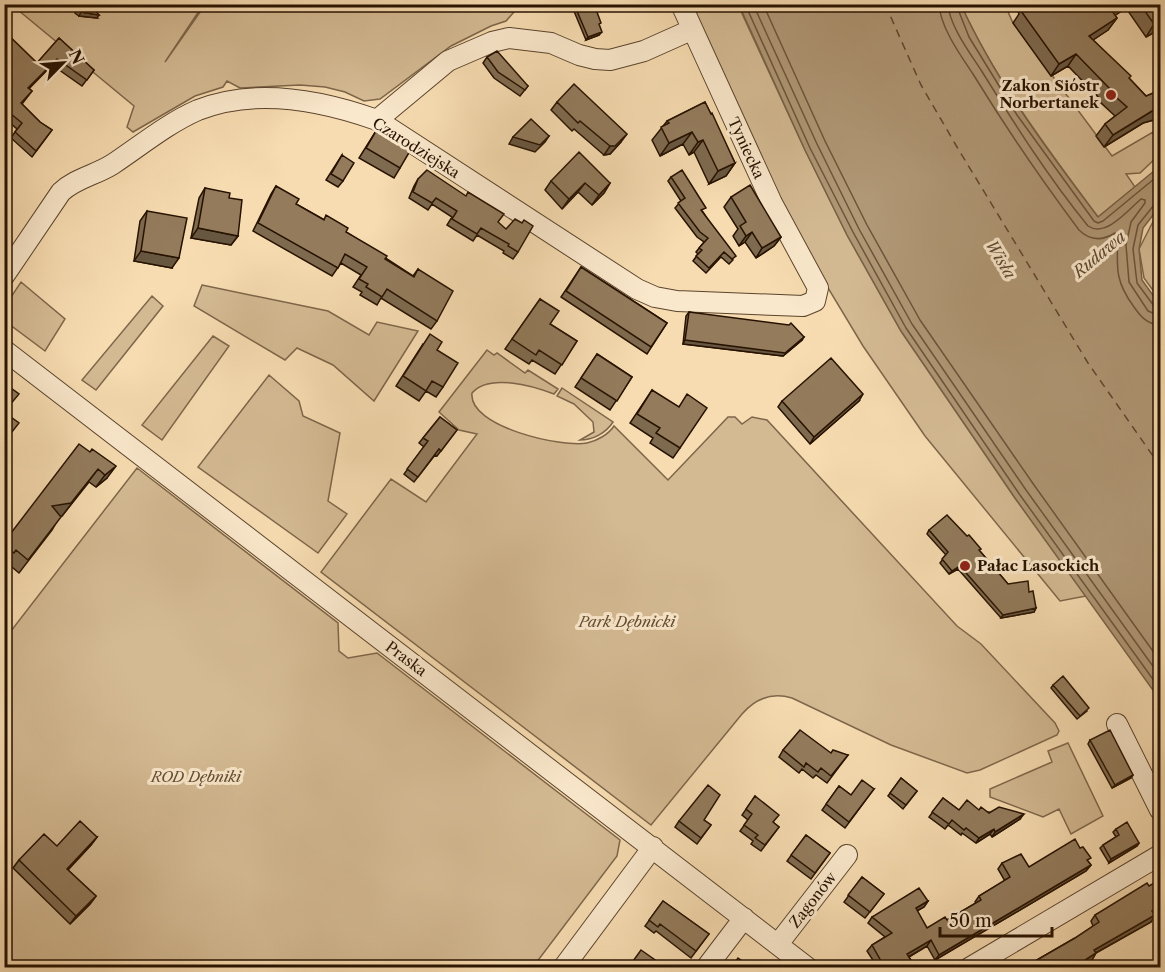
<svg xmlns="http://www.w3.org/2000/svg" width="1165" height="972" font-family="'Libre Caslon Text',serif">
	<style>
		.green { fill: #d4ba93; stroke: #7e664a; stroke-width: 1.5 }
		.water { fill: #b09775; stroke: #796246; stroke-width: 1.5 }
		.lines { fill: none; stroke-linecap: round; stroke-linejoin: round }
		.shore { stroke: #6c543a; stroke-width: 1.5 }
		.ferry { stroke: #5e472f; stroke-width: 1.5; stroke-dasharray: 8 6; stroke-linecap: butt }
		.minor-casing { stroke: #5b442c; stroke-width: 22 }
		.minor { stroke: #fae8cc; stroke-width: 20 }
		.wall { fill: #7e6a4f; stroke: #271200; stroke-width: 1.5 }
		.shaded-wall { fill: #675640; stroke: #271200; stroke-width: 1.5 }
		.building { fill: #937b5c; stroke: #271200; stroke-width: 1.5 }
		.poi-dot { fill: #8f2418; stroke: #fae8cc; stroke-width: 2 }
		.labels { text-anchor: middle; stroke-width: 6; stroke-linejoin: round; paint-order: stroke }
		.poi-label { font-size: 15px; font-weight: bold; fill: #271200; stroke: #fae8cc; text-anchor: end }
		.street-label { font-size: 15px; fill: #271200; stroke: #fae8cc }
		.park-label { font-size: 15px; font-style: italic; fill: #644d33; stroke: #fae8cc }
		.water-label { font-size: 16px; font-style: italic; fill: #5e472f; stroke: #fae8cc }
	</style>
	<rect width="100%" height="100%" fill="#f7dcb1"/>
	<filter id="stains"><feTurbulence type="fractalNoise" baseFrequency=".00333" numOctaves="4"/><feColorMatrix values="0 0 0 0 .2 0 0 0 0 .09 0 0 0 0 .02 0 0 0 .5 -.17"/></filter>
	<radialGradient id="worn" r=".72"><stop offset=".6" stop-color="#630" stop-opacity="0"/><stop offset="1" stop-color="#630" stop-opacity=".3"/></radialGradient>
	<path class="green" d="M509,4L514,12L506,21L491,26L451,46L380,99L364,101L345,92L325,87L300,85L240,88L227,81L223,87L195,96L133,132L127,127L134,106L12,5H203L165,62L205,5Z
		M690,5H738L805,150L847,235L901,331L1015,498L1086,596L1060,601L925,436L863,346L807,253L783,208Z
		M961,5H1005L1013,23L1112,156L1153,132L1160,143V154L1140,173L1126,174L1135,187L1098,217C1048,150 996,81 961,5Z
		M1160,208V300L1144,278L1139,249Z
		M21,282L65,319L45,351L5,321V306Z
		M202,285L328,311L369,335L377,322L418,331L374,401L333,365L297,348L285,360L194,306Z
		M152,296L163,306L96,390L82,380Z
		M213,336L229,346L162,440L142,425Z
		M487,350L494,355L497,353L525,373L528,370L558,389L554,394C533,386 489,373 472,393C468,427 563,448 587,443C597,441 609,434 614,426L668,480L728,417H735L742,424L752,417L767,420L957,626L981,644L1055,723L1059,731L1057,735L980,770L967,773L891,745L792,698C772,692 755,699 742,714L651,825L321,572L391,479L426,502L477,434L459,430L439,412Z
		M269,375L299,401L303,416L340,433L328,501L347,514L318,553L198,467Z
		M562,388L613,422C606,433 593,440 580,440L594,432L593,422L574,404L557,396Z
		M137,468L338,623L339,651L348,658L377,653L620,840L617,856L533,967H5L4,640Z
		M1068,743L1103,816L1071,834L1059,809L1043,817L990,797V789L1052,762L1048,751Z"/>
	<path class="water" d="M739,5H961C996,81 1047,150 1098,217L1160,166V206L1143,228L1139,249L1142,280L1160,305V700L1015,498L901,331L847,235L805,150Z"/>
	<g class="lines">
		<path class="shore" d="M745,4L810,148L853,232L906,328L1020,495L1160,689
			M753,4L817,144L859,229L912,324L1026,490L1160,676
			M763,4L825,141L867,225L920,320L1034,485L1160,661
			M939,4C940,27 961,56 973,74C1006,128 1041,179 1079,230C1090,241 1102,241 1115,233L1118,234C1117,266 1114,280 1134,307C1141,317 1147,324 1160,325
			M948,4C949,25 970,53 981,70C1014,123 1048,177 1088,226C1106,238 1128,210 1141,199L1145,200V203L1131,222L1126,245L1129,282L1148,311L1160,316
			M956,4L969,37L1017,115L1094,221L1098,223L1103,221L1160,174
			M1160,203L1154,205L1138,225L1133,249L1137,283L1154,306L1160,308"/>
		<path class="ferry" d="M885,4L921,85L957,147L1088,363L1160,466"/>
		<g class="minor-casing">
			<path id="minor" d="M377,120L448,61L492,42L509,38L551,43L579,55L595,59L610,60L644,51L691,30
				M4,276L61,192C76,178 96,175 113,164C140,146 168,123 198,110C256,87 321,100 377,120L637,289L655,297L677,301L803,306L815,301L818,288L772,203L681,4
				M4,350L808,968
				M1117,724L1160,810
				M778,944L847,855
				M563,968L653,847
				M706,968L744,918
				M969,968L1160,855"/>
		</g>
		<use href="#minor" class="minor"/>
	</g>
	<path class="wall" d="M78,4L97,18L79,16L75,13V8Z
		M571,4H594L599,35L586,40Z
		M1015,4H1161V30L1160,29L1146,37L1126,8L1115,15L1117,18L1108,30L1093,40L1146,96L1161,95V114L1157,119L1143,123L1104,147L1096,136L1105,124L1115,116L1100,102L1101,100L1068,66L1051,76L1013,23L1019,14Z
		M4,31L37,63L59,38L94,70L82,86L52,65L29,88L32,91L22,104L40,122L52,130L32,157L11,138L17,129L4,118Z
		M487,57L528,86L520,96L494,78L483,63Z
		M557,102L621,142L610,154L604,155L574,129L572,131L551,110Z
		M705,102L735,163L726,176L709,184L694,152L689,155L683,144L660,156L652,140L667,121Z
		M376,131L400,168L394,178L359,158Z
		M342,155L343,181L338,187L326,180Z
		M671,177L703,212L733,260L729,264L721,257L706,273L693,261L698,254L696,252L704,242L697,237L675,208L681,201L668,181Z
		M418,179L498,222L518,252L513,259L503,253L504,251L477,235L473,241L447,225L452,217L432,204L428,210L409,198L414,186Z
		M551,181L610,183L604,193L592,205L578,192L562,209L545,190Z
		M276,186L296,204L346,232L413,276L418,269L437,321L431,329L381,298L377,305L360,295L362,292L353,287L361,275L341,263L332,276L253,231L271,194Z
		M205,188L229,198L238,236L231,245L191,238L199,198Z
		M731,197L781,237L774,246L756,258L745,242L739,246L733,236L738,229L724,207Z
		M147,211L172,268L134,261L140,221Z
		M581,267L667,323L647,354L561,297Z
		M540,299L550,324L577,341L555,374L532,360L529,364L505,349Z
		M689,312L802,340L783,356L683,344L686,316Z
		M423,344L437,350L443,387L436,397L426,391L419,401L396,386Z
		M597,354L632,377L610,410L575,387Z
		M652,390L680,448L673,458L650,443L653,438L630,423Z
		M782,401H859L810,444L778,407Z
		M440,417L457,430L437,456L435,455L414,482L404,474L424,447L419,443Z
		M90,452L107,478L96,487L89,482L62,516H60L52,530L19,573L7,563L4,566V536L11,533Z
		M929,530L980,551L1008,584L1029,592L1036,608L1034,612L1001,618L958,569L949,574L940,563L946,555L927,534Z
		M1053,685L1087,711L1077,719L1051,688Z
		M1090,740L1133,775L1131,778L1112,788L1088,744Z
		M783,750L831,753L848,755L827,783L816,775L813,778L802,769L799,773L779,757Z
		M901,778L917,791L903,809L888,796Z
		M839,786L851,795L874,789L845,828L822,810Z
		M755,796L774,823L779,827L761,851L751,844L753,841L740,831L748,820L742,815Z
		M943,798L959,810H979L1020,819L992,837L990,834L976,843L962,833L961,835L948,825L945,829L929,817Z
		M704,820L711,825L697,844L675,827L679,821Z
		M1116,829L1139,843L1137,846L1109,863L1100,848L1103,845L1116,837L1113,832Z
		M806,835L830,853L811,879L787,861Z
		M97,837L91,845L68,870L96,896L90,904L70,924L13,868L19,860L57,846Z
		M1088,861L1091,865L1086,871L935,960L927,946L909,957L912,962L908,968H878L867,951L872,945L885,937L868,923L872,917L928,901L924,907L917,911L927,928L947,920L976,903L975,902L979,896L1005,881L998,869L1002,863L1029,867Z
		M862,877L884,894L865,918L844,902Z
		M1161,885V910L1154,914L1151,922L1096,953L1092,960L1079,968H1023L1075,938L1093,926L1091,921L1095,915L1149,886Z
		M663,901L709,934L691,958L656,931L654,933L645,926Z
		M1161,935V955L1154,943L1158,936Z"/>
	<path class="shaded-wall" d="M115,4V5L105,8L107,5Z
		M1121,4H1128L1126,8L1104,23L1112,11Z
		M81,12L99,15L97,18L79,16Z
		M1117,18L1108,30L1081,48L1089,36Z
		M1161,21L1160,29L1146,37L1154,24Z
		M602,32L599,35L586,40L588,37Z
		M1076,54L1068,66L1051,76L1059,64Z
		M57,59L52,65L24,94L28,88Z
		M1161,108V114L1157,119L1143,123L1104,147L1113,135L1152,111Z
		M692,132L683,144L660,156L669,143Z
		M627,134L621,142L610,154L604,155L610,146Z
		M549,136L545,142L535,152L509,144L513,137Z
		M703,140L694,152L689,155L698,142Z
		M735,163L726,176L709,184L718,171Z
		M585,183L578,192L562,209L569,199Z
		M610,183L604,193L592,205L599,195Z
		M198,228L238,236L231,245L191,238Z
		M752,232L745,242L739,246L746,236Z
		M781,237L774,246L756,258L762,248Z
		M141,251L179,258L172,268L134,261Z
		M804,337L802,340L783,356L683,344L685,340Z
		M863,394L859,401L810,444L814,437Z
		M116,466L107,478L96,487L105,475Z
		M98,469L62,516L43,519L52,506Z
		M960,566L958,569L949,574L952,571Z
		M1036,608L1034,612L1001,618L1003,615Z
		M1133,775L1131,778L1112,788L1115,785Z
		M1024,814L1020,819L992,837L995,832Z
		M994,829L990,834L976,843L979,838Z
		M97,837L91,845L61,877L67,869Z
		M1139,843L1137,846L1109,863L1111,859Z
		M1091,865L1086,871L935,960L939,955Z
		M96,896L90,904L70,924L76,916Z
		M928,901L924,907L911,914L916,908Z
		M1161,906V910L1148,917L1152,911Z
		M1155,915L1151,922L1090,956L1094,950Z
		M931,940L927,946L903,960L907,954Z
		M1096,953L1092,960L1079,968H1076L1079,964Z
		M1078,961L1073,968H1067Z"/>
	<path class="building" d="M78,4H90L99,15L81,12L77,9Z
		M574,4H594L601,23L599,24L602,32L588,37Z
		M1028,4H1121L1112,11L1117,18L1089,36L1131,76L1129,78L1146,96L1158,91L1161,95V108L1152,111L1113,135L1105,124L1127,107L1108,90L1109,88L1076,54L1059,64L1021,11L1029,6Z
		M1140,4H1161V21L1154,24Z
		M4,31L37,63L59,38L94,70L87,80L57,59L28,88L32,91L21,103L40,122L52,130L36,151L15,132L22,123L5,109L4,110Z
		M497,51L528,86L525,90L498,72L487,57Z
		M574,84L627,134L615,146H610L580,121L578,123L557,102Z
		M705,102L711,114L712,113L735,163L718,171L703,140L698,142L692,132L669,143L661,127L669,123L667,121Z
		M531,119L549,136L540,145L513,137Z
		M376,131L410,151L400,168L366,148Z
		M579,152L610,183L599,195L585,183L569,199L551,181Z
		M342,155L354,163L343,181L331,174Z
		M427,170L466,196L468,192L504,214L498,222L506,229L515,219L522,223L524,220L533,226L518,252L508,246L509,244L481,228L477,234L452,219L457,211L436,198L432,203L413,192L418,179Z
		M682,170L706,208L701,210L736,256L732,259L724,252L709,268L696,256L702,250L699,248L708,238L700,232L678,203L685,198L671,177Z
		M750,185L781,237L762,248L752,232L746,236L740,226L746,222L731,197Z
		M276,186L299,199L296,204L324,220L326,215L348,228L346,232L387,256L385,259L414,277L418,269L453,291L437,321L387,289L382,297L366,287L368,284L359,279L367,267L345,254L338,268L258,223Z
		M205,188L230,193L229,198L242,200L238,236L198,228Z
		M147,211L187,218L179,258L141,251Z
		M581,267L667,323L651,347L566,291Z
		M540,299L559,311L550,324L577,341L562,365L539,350L536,355L512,339Z
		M689,312L789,325L791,323L804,337L785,353L685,340Z
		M430,334L442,342L437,350L458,363L443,387L432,381L426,391L403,376Z
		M597,354L632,377L617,401L581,378Z
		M831,358L863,394L814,437L782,401Z
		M4,383L19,394L4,412Z
		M652,390L679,407L687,394L707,408L680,448L656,433L660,428L637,414Z
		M4,412L19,423L4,442Z
		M440,417L457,430L441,451L439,449L418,477L407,469L428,441L423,438Z
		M79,444L90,452L92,449L116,466L105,475L98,469L71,503L52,506L61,517L28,560L16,550L14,553L4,546V536L9,531L11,533Z
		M947,515L967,536L969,535L981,549L979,550L1008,584L1028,581L1029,592L1033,591L1036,608L1003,615L960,566L952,571L942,559L948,552L929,530Z
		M1063,676L1089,708L1080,716L1053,685Z
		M800,730L831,753L833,750L848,755L831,776L821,768L818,772L806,763L804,767L783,750Z
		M1110,730L1133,775L1115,785L1090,740Z
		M901,778L917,791L906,805L890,793Z
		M862,780L874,789L849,822L826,804L839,786L851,795Z
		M708,785L720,795L704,820L711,825L701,838L679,821Z
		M755,796L779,815L773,822L779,827L765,845L755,838L758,835L744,825L752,814L746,809Z
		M943,798L959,810L967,800L979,810L981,807L989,813L999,807L1024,814L995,832L994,829L979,838L966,828L964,830L952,820L949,824L932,812Z
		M80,821L97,837L67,869L96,896L76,916L19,860L44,834L57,846Z
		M1127,822L1139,843L1111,859L1103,845L1119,835L1116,829Z
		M806,835L830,853L815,873L791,855Z
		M1075,839L1080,848L1083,847L1091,858L1087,860L1091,865L939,955L931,940L907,954L912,962L903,968H885L872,945L892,933L872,917L919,888L928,901L916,908L927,928L945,917L947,920L981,900L979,896L1010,877L1002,863L1021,854L1029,867Z
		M862,877L884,894L870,912L848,895Z
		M1158,881L1161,885V906L1152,911L1155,915L1094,950L1096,953L1079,964L1078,961L1067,968H1023L1075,938L1099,922L1095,915L1147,883L1149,886Z
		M663,901L709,934L696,951L660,924L658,927L649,920Z
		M641,950L658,962L654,968H628Z
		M738,958L744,962L745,961L754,968H731Z"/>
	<g class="poi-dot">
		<circle cx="1111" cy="95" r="6"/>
		<circle cx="965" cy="566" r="6"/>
	</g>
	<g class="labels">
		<g class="poi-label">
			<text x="1099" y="91">Zakon Sióstr<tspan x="1099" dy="17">Norbertanek</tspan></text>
			<text x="977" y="571" text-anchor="start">Pałac Lasockich</text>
		</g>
		<g class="street-label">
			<text transform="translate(416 148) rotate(32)" y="5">Czarodziejska</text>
			<text transform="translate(746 148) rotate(65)" y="5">Tyniecka</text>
			<text transform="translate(406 659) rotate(37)" y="5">Praska</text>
			<text transform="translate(813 900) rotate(-52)" y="5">Zagonów</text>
		</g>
		<g class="park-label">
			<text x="627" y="627">Park Dębnicki</text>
			<text x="196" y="782">ROD Dębniki</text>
		</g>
		<g class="water-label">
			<text transform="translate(1099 254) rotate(-40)" y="6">Rudawa</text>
			<text transform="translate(1001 259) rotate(59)" y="6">Wisła</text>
		</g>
	</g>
	<rect width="1165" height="972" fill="none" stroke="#f7dcb1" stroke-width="24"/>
	<rect x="6" y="6" width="1153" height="960" fill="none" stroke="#271200" stroke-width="3"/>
	<rect x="12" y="12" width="1141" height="948" fill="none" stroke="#271200" stroke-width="1.5"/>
	<g transform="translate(63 63) rotate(65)" stroke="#fae8cc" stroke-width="4.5" paint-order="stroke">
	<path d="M0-4.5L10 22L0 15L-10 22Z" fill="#271200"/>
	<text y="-9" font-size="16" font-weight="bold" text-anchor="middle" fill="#271200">N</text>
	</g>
	<path d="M940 927v9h112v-9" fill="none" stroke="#271200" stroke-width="3"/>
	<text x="949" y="927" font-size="18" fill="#271200" stroke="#fae8cc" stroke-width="4.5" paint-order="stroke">50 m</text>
	<rect width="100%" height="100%" filter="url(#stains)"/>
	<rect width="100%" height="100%" fill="url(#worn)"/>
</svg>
